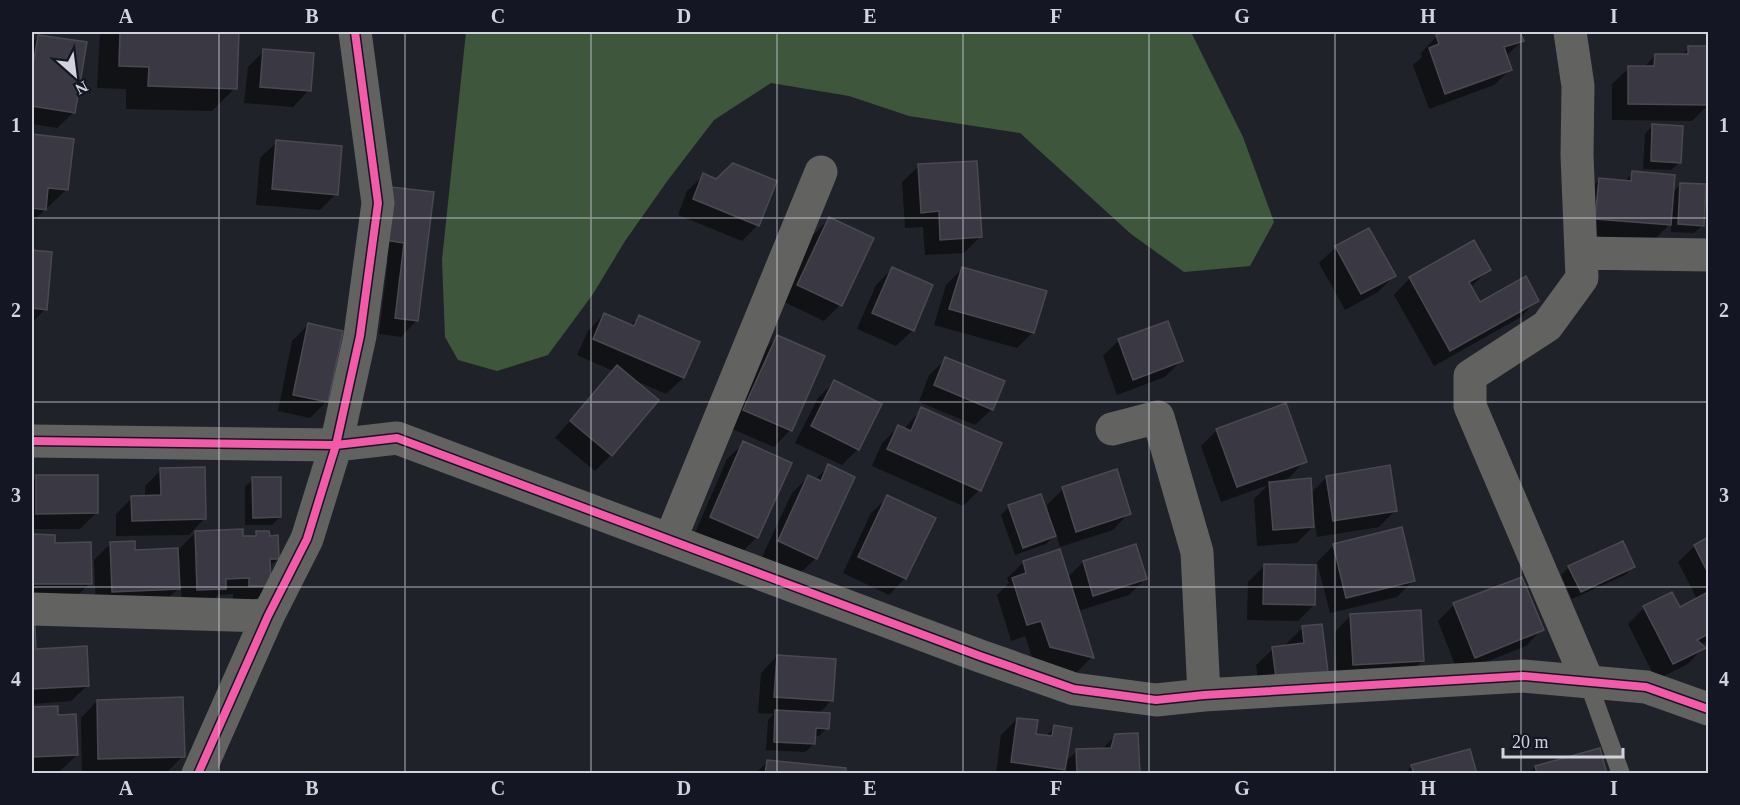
<svg xmlns="http://www.w3.org/2000/svg" width="1740" height="805" font-family="Georgia,serif">
	<style>
		.forest { fill: #3e563b }
		.shadow { fill: #0007 }
		.building { fill: #3a3943; stroke: #4a4950; stroke-width: 1.5 }
		.lines { fill: none; stroke-linecap: round; stroke-linejoin: round }
		.service { stroke: #626261; stroke-width: 18 }
		.minor { stroke: #626261; stroke-width: 33 }
		.cycleway-casing { stroke: #141723; stroke-width: 11 }
		.cycleway { stroke: #f35aa7; stroke-width: 8 }
		.grid { fill: none; stroke: #d1d3dd; stroke-width: 1.5; stroke-opacity: 0.55 }
		.neatline { fill: none; stroke: #d1d3dd; stroke-width: 2 }
		.grid-label { font-size: 20px; text-anchor: middle; font-weight: bold; fill: #d1d3dd }
	</style>
	<rect width="100%" height="100%" fill="#20222a"/>
	<path class="forest" d="M466,32H1191L1243,137L1274,222L1250,266L1184,272L1131,234L1020,133L909,116L849,96L771,83L714,120L668,180L625,241L593,294L548,355L497,371L458,360L445,337L442,260Z"/>
	<path class="shadow" d="M100,32H237L235,88L212,111L126,109V89L97,88Z
		M1450,32H1519L1522,41L1506,56L1511,69L1494,85L1429,109L1413,65L1422,57L1421,53L1437,36Z
		M38,36L74,112L57,128L32,124V43Z
		M1689,48H1708V105L1692,121L1612,120V84L1629,68H1643L1655,56L1681,55Z
		M264,51L309,90L293,107L244,103L248,67Z
		M1653,125L1680,162L1671,170L1643,169L1645,134Z
		M32,136L72,140L67,189L32,222Z
		M277,142L336,194L320,210L256,205L260,158Z
		M919,166L980,237L964,253L925,255L923,227L905,228L902,182Z
		M1633,173L1672,193L1681,184L1703,225L1694,233L1671,232V223L1653,241L1579,235L1583,196L1599,180L1624,182Z
		M704,175L758,225L742,241L678,215L687,191Z
		M433,194L417,320L401,337L379,334L388,259L369,256Z
		M829,219L840,305L824,321L782,301L813,235Z
		M1336,247L1394,276L1378,292L1345,310L1319,263Z
		M32,252L51,254L45,309L32,323Z
		M963,268L1033,332L1017,348L934,325L946,285Z
		M892,269L913,330L896,346L857,329L876,285Z
		M1489,269L1471,287L1480,304L1537,300L1521,317L1434,366L1394,295L1410,278Z
		M604,314L630,326L639,317L698,342L683,378L666,394L634,380L611,455L595,471L555,438L613,371L577,355L588,331Z
		M308,325L326,402L310,418L278,411L292,341Z
		M777,337L790,430L774,447L728,427L761,353Z
		M1119,340L1181,361L1165,377L1117,395L1103,356Z
		M946,359L992,409L975,425L919,402L929,375Z
		M834,382L858,449L842,465L795,443L818,398Z
		M922,409L979,490L963,506L872,466L882,443L898,427L904,429Z
		M1217,430L1305,461L1289,478L1278,481L1311,493L1327,477L1396,510L1379,527L1317,537L1315,524L1297,543L1257,546L1254,499L1268,485L1221,502L1201,446Z
		M744,443L757,537L741,553L695,533L727,459Z
		M829,466L816,558L799,574L762,557L792,493L808,477L815,480Z
		M161,470L205,518L189,535L116,536V514L132,498L145,497V486Z
		M37,477L96,513L80,529H32V482Z
		M253,479L280,517L272,525H245V487Z
		M1063,489L1129,513L1113,530L1060,547L1056,534L1046,544L1015,555L1001,515L1009,507L1049,514L1047,505Z
		M888,497L905,578L889,595L843,573L871,513Z
		M196,532L242,538L252,537L257,533L278,559L269,567V586L253,602H233V594L218,595L208,604L182,605L181,586L162,604L96,607L94,560L110,544L134,551L178,550Z
		M32,536H54V544L90,583L74,599L32,600Z
		M1708,539V641L1700,645L1703,648L1688,664L1656,680L1628,624L1644,608L1679,609L1697,599L1678,562L1695,546Z
		M1334,545L1413,581L1397,597L1330,613L1317,562Z
		M1024,562L1067,578L1083,562L1145,579L1129,595L1078,611L1092,657L1076,673L1034,663L1025,636L1011,641L997,595L1009,583L1007,578Z
		M1264,566L1314,605L1298,621L1247,620L1248,582Z
		M1569,567H1633L1625,575L1572,599L1561,575Z
		M1454,605L1542,629L1526,646L1458,673L1438,621Z
		M1351,615L1422,661L1406,677L1337,681L1335,632Z
		M1320,625L1260,694L1256,665L1273,649L1286,647V644L1303,627Z
		M32,627H34V651L88,685L71,701L32,704Z
		M777,656L832,700L818,714L827,728L819,736H814V744L805,752L766,750L768,720L774,714L758,713L761,673Z
		M97,701L183,756L167,772L82,774L81,718Z
		M57,708V716L77,755L60,771L32,772V709Z
		M1017,719L1034,735L1045,737L1055,727L1065,762L1077,751L1101,750L1116,735L1139,774H996L1001,735Z
		M767,762L844,774H755Z
		M1412,766L1476,774H1405Z
		M1535,767L1605,774H1529Z"/>
	<path class="building" d="M120,32H239L237,89L148,86L149,67L119,66Z
		M1446,32H1520L1524,41L1504,47L1512,70L1445,94L1429,48L1439,44L1436,35Z
		M38,35L87,42L75,113L32,106V72Z
		M1688,46H1708V105L1628,104V66H1654L1655,54H1688Z
		M263,49L314,53L311,91L260,87Z
		M1652,124L1683,126L1681,163L1651,161Z
		M32,134L74,139L68,190L48,188L46,210L32,208Z
		M276,140L342,146L338,195L272,189Z
		M977,161L982,237L940,240L939,211L921,213L918,164Z
		M733,163L777,181L759,226L693,199L703,173L716,179Z
		M1632,171L1675,175L1671,225L1595,219L1599,178L1631,181Z
		M1680,183L1706,184L1704,226L1678,224Z
		M391,187L434,192L418,321L395,318L404,243L385,240Z
		M829,217L874,238L842,306L797,285Z
		M1369,228L1396,276L1361,294L1335,246Z
		M1474,240L1491,270L1469,282L1480,302L1526,276L1539,301L1450,351L1409,277Z
		M32,250L52,252L47,310L32,308Z
		M892,267L933,285L914,331L872,313Z
		M962,267L1047,291L1034,333L949,309Z
		M604,313L634,326L639,315L700,342L684,378L593,339Z
		M1168,321L1183,361L1133,380L1118,339Z
		M308,323L343,331L328,402L293,395Z
		M777,335L825,356L792,431L743,410Z
		M945,357L1005,381L993,410L934,385Z
		M617,365L659,400L612,456L570,421Z
		M834,380L882,404L859,450L811,426Z
		M1286,403L1307,462L1237,487L1216,429Z
		M921,407L1002,443L981,491L887,449L898,425L911,431Z
		M743,441L792,463L758,538L710,517Z
		M828,464L855,477L817,559L778,541L808,475L821,481Z
		M1390,465L1397,511L1333,521L1326,476Z
		M205,467L206,519L132,521L131,496L161,495L160,468Z
		M1117,469L1131,514L1076,532L1062,487Z
		M36,475H98V513L36,514Z
		M252,477H281V517L253,518Z
		M1311,478L1314,527L1273,530L1269,482Z
		M1041,494L1056,536L1023,548L1008,505Z
		M887,495L936,518L906,579L858,557Z
		M1402,527L1415,581L1346,598L1333,544Z
		M243,529V536H256V531H269L270,536L278,535L279,559H270L271,586H249V578L226,579V589L197,590L195,531Z
		M32,534L55,535V543L91,542L92,584H32Z
		M1708,537V573L1694,545Z
		M135,541V550L178,548L180,589L112,592L110,542Z
		M1623,541L1635,567L1581,592L1568,566Z
		M1136,544L1147,579L1093,596L1083,561Z
		M1060,549L1094,658L1050,647L1041,621L1027,625L1012,578L1026,573L1023,561Z
		M1264,564L1316,565L1315,605L1263,604Z
		M1522,577L1544,630L1475,658L1453,603Z
		M1672,592L1680,607L1708,592V634L1697,640L1706,648L1673,664L1643,606Z
		M1421,610L1424,661L1353,665L1350,614Z
		M1322,624L1328,672L1276,678L1272,647L1304,643L1302,626Z
		M32,626H35L36,649L87,646L89,686L32,689Z
		M777,655L836,659L833,701L774,697Z
		M183,697L185,757L98,759L97,700Z
		M58,706V715L76,714L78,755L32,757V707Z
		M775,710L830,713L829,729L816,728L815,744L774,742Z
		M1017,718L1038,720L1036,734L1052,736L1054,725L1072,728L1065,770L1011,762Z
		M1138,733L1140,774H1077L1076,749L1111,748L1115,734Z
		M1600,748L1607,774H1537L1535,766Z
		M1470,749L1477,774H1414L1411,765Z
		M767,760L846,768V774H765Z"/>
	<g class="lines">
		<path class="service" d="M1588,682L1621,774"/>
		<path class="minor" d="M1570,32L1578,86L1577,155L1582,278L1547,326L1470,376V406L1588,682
			M1581,253L1708,255
			M1112,429L1158,417L1197,552L1204,695
			M32,441L336,445L397,438L980,656L1074,689L1156,700L1204,695L1523,676L1646,687L1708,709
			M670,540L821,172
			M32,609L268,616
			M198,774L268,616L307,539L336,445L360,336L378,203L355,32"/>
		<g class="cycleway-casing">
			<path id="cycleway" d="M32,441L336,445L397,438L980,656L1074,689L1156,700L1204,695L1523,676L1646,687L1708,709
				M198,774L268,616L307,539L336,445L360,336L378,203L355,32"/>
		</g>
		<use href="#cycleway" class="cycleway"/>
	</g>
	<path class="grid" d="M219,32V774M405,32V774M591,32V774M777,32V774M963,32V774M1149,32V774M1335,32V774M1521,32V774M32,218H1708M32,402H1708M32,587H1708"/>
	<rect width="1740" height="805" fill="none" stroke="#141723" stroke-width="66"/>
	<g transform="translate(75 75) rotate(152)" stroke="#141723" stroke-width="4.5" paint-order="stroke">
	<path d="M0-4.5L10 22L0 15L-10 22Z" fill="#d1d3dd"/>
	<text y="-9" font-size="16" font-weight="bold" text-anchor="middle" fill="#d1d3dd">N</text>
	</g>
	<path d="M1503 748v9h120v-9" fill="none" stroke="#d1d3dd" stroke-width="3"/>
	<text x="1512" y="748" font-size="18" fill="#d1d3dd" stroke="#141723" stroke-width="4.5" paint-order="stroke">20 m</text>
	<rect x="33" y="33" width="1674" height="739" class="neatline"/>
	<g class="grid-label">
		<text x="126" y="23">A</text>
		<text x="312" y="23">B</text>
		<text x="498" y="23">C</text>
		<text x="684" y="23">D</text>
		<text x="870" y="23">E</text>
		<text x="1056" y="23">F</text>
		<text x="1242" y="23">G</text>
		<text x="1428" y="23">H</text>
		<text x="1614" y="23">I</text>
		<text x="16" y="132">1</text>
		<text x="1724" y="132">1</text>
		<text x="16" y="317">2</text>
		<text x="1724" y="317">2</text>
		<text x="16" y="502">3</text>
		<text x="1724" y="502">3</text>
		<text x="16" y="686">4</text>
		<text x="1724" y="686">4</text>
		<text x="126" y="795">A</text>
		<text x="312" y="795">B</text>
		<text x="498" y="795">C</text>
		<text x="684" y="795">D</text>
		<text x="870" y="795">E</text>
		<text x="1056" y="795">F</text>
		<text x="1242" y="795">G</text>
		<text x="1428" y="795">H</text>
		<text x="1614" y="795">I</text>
	</g>
</svg>
